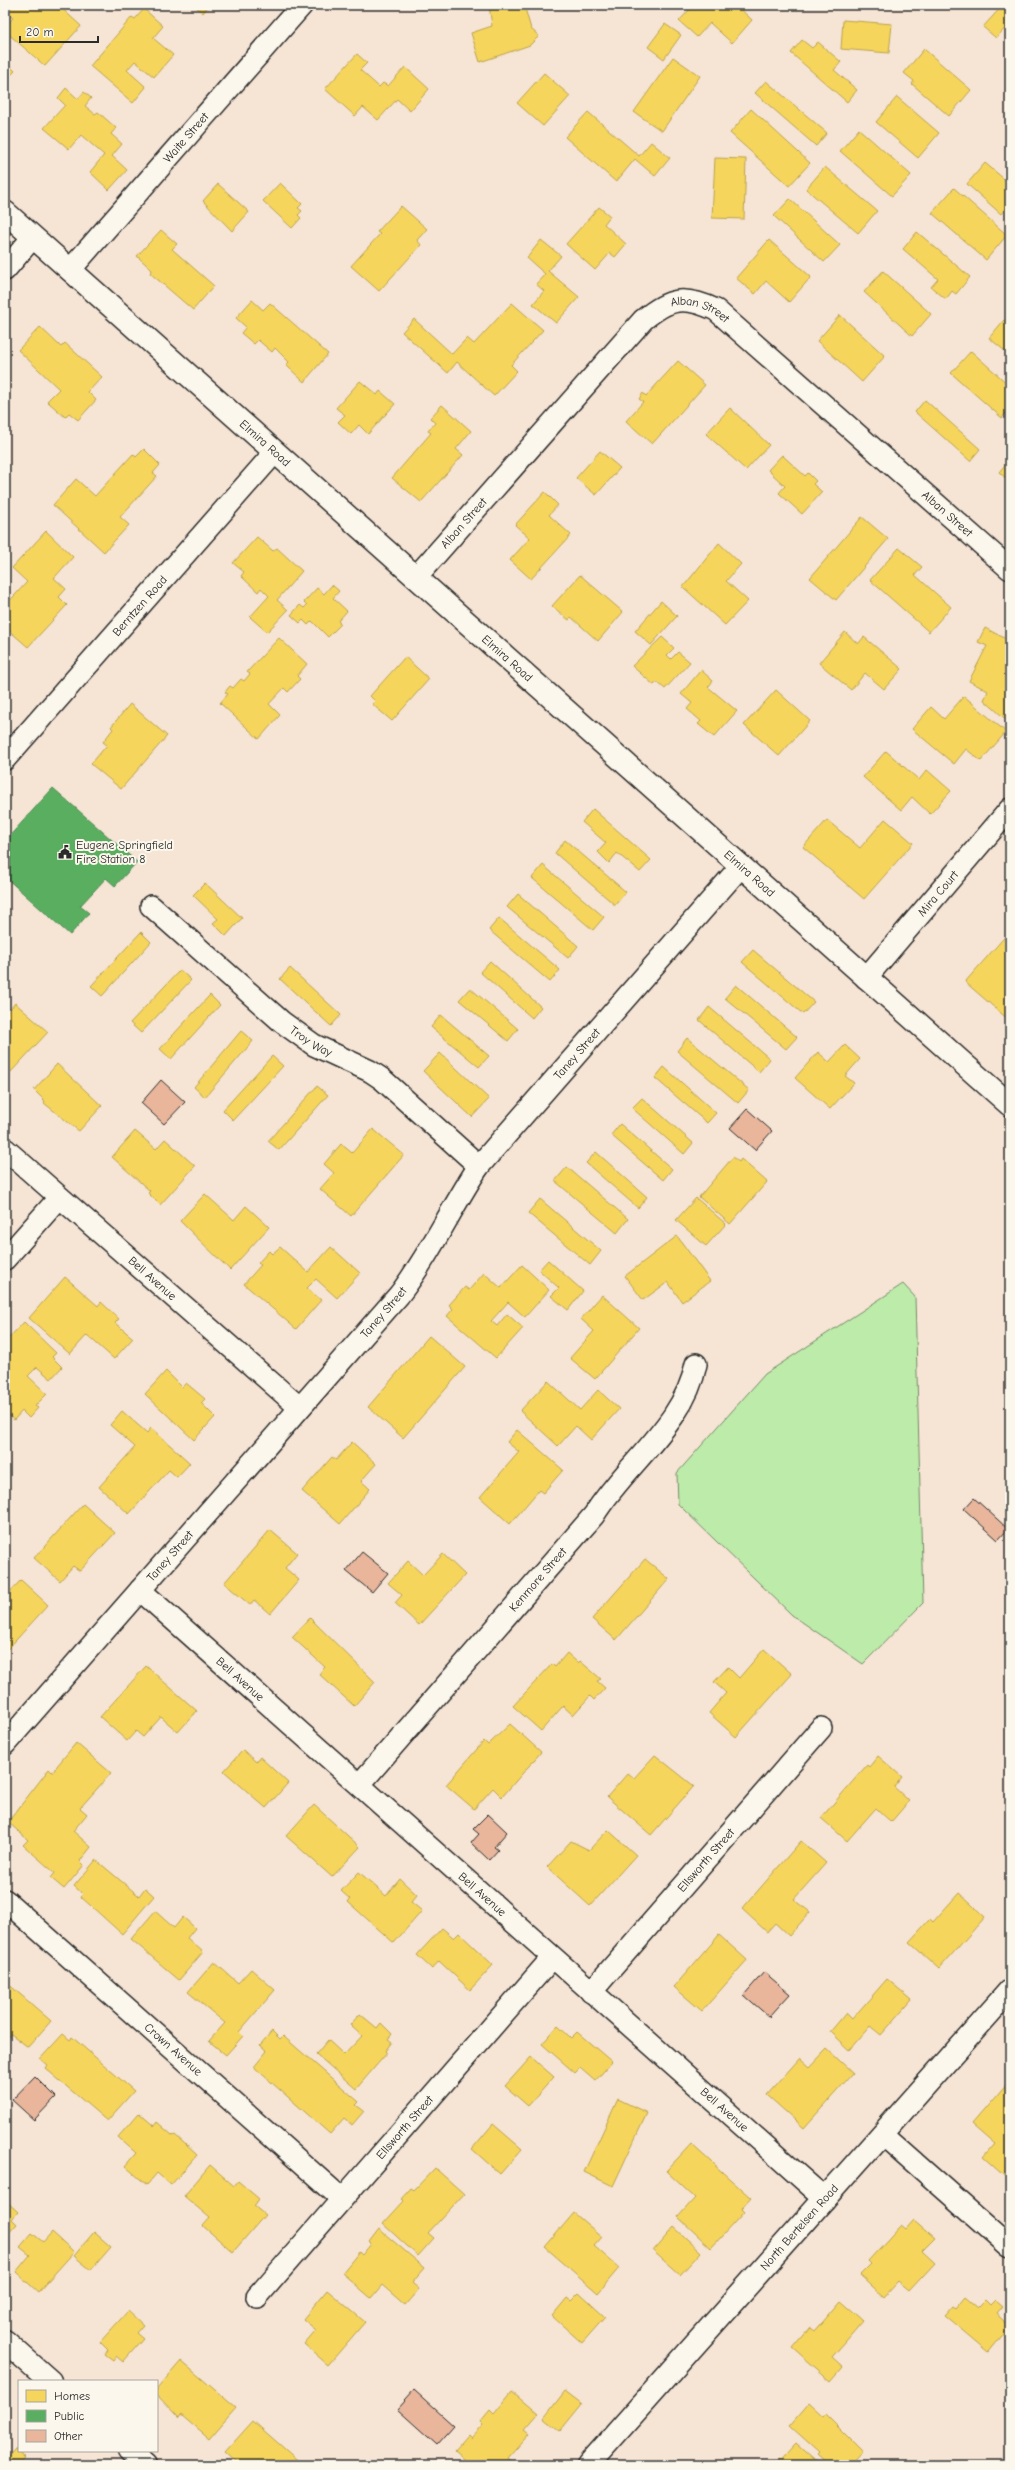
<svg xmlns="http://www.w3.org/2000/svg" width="1015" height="2470" font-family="'Comic Neue',sans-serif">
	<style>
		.green { fill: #bdeba9; stroke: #748b6a }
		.homes { fill: #f6d55c; stroke: #b9a24d }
		.public { fill: #5aae61; stroke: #4c8751 }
		.building { fill: #e9b69c; stroke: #2b2b2b }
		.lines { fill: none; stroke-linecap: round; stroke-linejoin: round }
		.minor-casing { stroke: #2b2b2b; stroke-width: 24 }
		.tertiary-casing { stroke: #2b2b2b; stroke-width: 25 }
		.minor { stroke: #fbf7ec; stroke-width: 21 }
		.tertiary { stroke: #fbf7ec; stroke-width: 22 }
		.labels { text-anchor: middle; stroke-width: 4; stroke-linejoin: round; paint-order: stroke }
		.street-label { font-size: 12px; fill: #2b2b2b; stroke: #fbf7ec }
		.poi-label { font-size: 12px; fill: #2b2b2b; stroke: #fbf7ec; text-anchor: start }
	</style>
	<rect width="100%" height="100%" fill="#f6e4d4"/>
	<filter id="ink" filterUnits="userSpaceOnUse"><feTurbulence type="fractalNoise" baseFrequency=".025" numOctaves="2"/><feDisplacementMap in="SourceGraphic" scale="8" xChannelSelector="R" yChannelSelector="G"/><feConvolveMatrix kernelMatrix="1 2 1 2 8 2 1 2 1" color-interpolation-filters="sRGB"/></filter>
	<g filter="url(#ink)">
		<path class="green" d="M903,1284L915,1297L923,1603L863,1664L792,1615L678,1504L677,1473L765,1374Z"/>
		<path class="homes" d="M9,5H58L81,26L45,66L5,31V27L13,18L5,12Z
			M194,5H209L203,13Z
			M489,5H524L531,29L539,36L530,45L480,62L471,33L492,26Z
			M691,5H736L752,20L732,43L710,23L697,37L679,21L693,6Z
			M1003,5H1010V23L996,38L983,27Z
			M144,9L163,26L153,38L173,55L154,77L135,61L127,70L146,87L133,103L90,66L132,17L135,19Z
			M843,20L892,24L889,53L841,49Z
			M665,24L681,35L664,59L648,47Z
			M802,40L812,48L818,42L841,62L834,70L857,90L847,102L791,53Z
			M924,49L971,90L949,116L912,84L914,81L904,73Z
			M357,54L367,63L360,70L379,87L383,83L388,86L405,67L429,89L410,111L397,99L378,120L363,107L355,116L325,89Z
			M673,57L700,76L662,131L634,112Z
			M5,62L15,71L5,81Z
			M544,73L570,96L543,126L517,103Z
			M766,81L827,133L816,146L755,93Z
			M66,88L78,99L84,92L91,98L85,106L95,114L98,112L116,128L111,134L122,144L112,156L127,170L109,190L90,172L104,155L81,135L69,149L44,128L65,105L58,98Z
			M897,97L939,133L918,158L876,122Z
			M751,109L810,163L789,186L730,133Z
			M588,112L639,156L651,142L670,158L655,176L635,159L616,182L565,137Z
			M859,129L911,175L892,196L840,151Z
			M715,158L746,159L744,219L712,218Z
			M985,163L1010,184V204L1001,214L967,184Z
			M825,167L877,211L858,233L806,189Z
			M280,183L302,204L298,208L302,211L298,215L301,218L292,228L263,201Z
			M218,184L249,212L232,231L203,201Z
			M954,188L1007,235L986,260L932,213Z
			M790,199L840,245L824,262L774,216Z
			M401,206L427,229L417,240L421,245L379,291L351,266L380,234L377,232Z
			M599,207L610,216L604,224L626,244L615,257L610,253L595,270L566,244Z
			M161,230L177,244L172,249L214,286L193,310L150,273L152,270L137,256Z
			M917,232L970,277L956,294L952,291L946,299L931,287L938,279L903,249Z
			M541,240L561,256L548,271L579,297L556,323L533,304L544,291L536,284L545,274L527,258Z
			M769,240L811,277L789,302L766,281L755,294L736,278Z
			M883,271L931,314L912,336L864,292Z
			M252,300L263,310L270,303L328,354L304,382L286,365L289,362L275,348L272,352L258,340L254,344L241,333L246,327L236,318Z
			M512,303L543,330L511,365L517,371L494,396L457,362L448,373L402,332L414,319L452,354L467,338L474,344Z
			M840,315L885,356L862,382L817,341Z
			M1004,320L1010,325V355L989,338Z
			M40,327L61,347L65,343L102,377L88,392L96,400L78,420L69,413L65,417L47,401L59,389L18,350Z
			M971,351L1010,386V408L1002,418L951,373Z
			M678,361L705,385L652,444L626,421L643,402L639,399L643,393L646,396Z
			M360,381L377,395L380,391L395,404L368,434L359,425L351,434L338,422L345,415L336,408Z
			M925,400L980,449L970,461L915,412Z
			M442,405L471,431L456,449L463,455L421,502L392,478L431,433L428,431L435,423L430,418Z
			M730,408L769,445L746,470L706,434Z
			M144,449L160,465L153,473L157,476L120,517L129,525L104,552L53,505L76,479L95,496L133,454L136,457Z
			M600,451L620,468L596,495L576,478Z
			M782,455L805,476L808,473L816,481L813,484L822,492L802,514L779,493L785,486L768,470Z
			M1010,459V482L999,472Z
			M545,492L558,505L549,515L571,535L531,579L510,560L530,538L515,525Z
			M862,517L888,539L836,600L810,578Z
			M46,531L73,557L54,578L66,589L59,597L67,605L28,647L5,627V606L27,582L12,568Z
			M257,537L273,551L277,548L302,571L277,600L288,610L267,632L250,617L269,596L261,588L258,592L241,576L244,572L233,563Z
			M719,543L741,564L726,581L748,601L725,625L683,587Z
			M899,548L922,567L915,575L951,607L929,632L870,580Z
			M580,575L623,612L598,641L571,617L569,620L552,606Z
			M332,585L339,591L333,598L347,611L338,621L341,624L328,637L312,621L308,625L303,620L300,623L291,615L300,605L304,608L307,605L304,602L317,588L324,594Z
			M661,601L677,616L651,645L635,631Z
			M985,628L1010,641V671L1008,675L1010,676V723L984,700L988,691L969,681L987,646L978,642Z
			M845,632L858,644L864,637L902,669L884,689L865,673L851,690L819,663Z
			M662,637L674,648L667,655L671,659L678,652L690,662L665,689L657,682L654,685L632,666Z
			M279,638L307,664L297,676L300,679L288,692L284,688L269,704L280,715L259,739L220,703L228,694L225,692L230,686L233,688L241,679L244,681L250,674L247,672Z
			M405,657L429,679L392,721L372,704L375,701L370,696Z
			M701,670L713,681L708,687L737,711L714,737L698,724L701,721L687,709L692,703L681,694Z
			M776,690L810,721L779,756L744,725Z
			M964,696L1006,732L981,761L966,749L954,764L912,729L931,707L944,719Z
			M130,704L167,736L121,789L91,764L107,745L103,742L113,729L111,727Z
			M886,751L919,780L927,770L951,791L930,814L912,797L901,810L863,777Z
			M593,809L651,860L640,872L617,853L609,863L598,852L606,843L582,822Z
			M885,819L913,843L864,899L803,847L827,820L860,848Z
			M565,840L626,892L615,905L555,853Z
			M543,865L604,917L593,930L532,878Z
			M205,883L242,918L226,936L213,923L218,919L193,895Z
			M518,894L578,946L568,958L507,907Z
			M499,918L560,970L550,982L489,930Z
			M1010,931V1021L965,982Z
			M141,932L151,942L102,996L91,986Z
			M753,950L814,1002L803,1014L742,962Z
			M490,961L541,1007L532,1018L480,972Z
			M290,968L341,1015L331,1026L280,979Z
			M180,970L191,980L141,1033L130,1023Z
			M736,985L797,1037L786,1049L725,998Z
			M470,988L518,1029L508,1041L459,1000Z
			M210,995L220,1005L171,1059L160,1049Z
			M15,1003L48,1032L10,1073L5,1068V1015Z
			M709,1007L770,1059L759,1072L699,1020Z
			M441,1015L489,1056L479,1067L431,1027Z
			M241,1031L253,1041L205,1097L194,1087Z
			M687,1038L749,1090L738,1103L677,1051Z
			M845,1045L860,1059L845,1076L854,1083L830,1109L795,1078L818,1052L829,1062Z
			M440,1053L489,1099L472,1117L423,1071Z
			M272,1056L283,1066L233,1120L223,1110Z
			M57,1064L102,1106L79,1131L44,1103L45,1101L34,1090Z
			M664,1067L716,1113L707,1123L655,1078Z
			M317,1086L328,1095L279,1150L268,1141Z
			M642,1098L693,1143L684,1154L632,1108Z
			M620,1124L672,1169L663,1180L611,1135Z
			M373,1129L404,1155L351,1216L320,1189L334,1173L324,1164L341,1144L352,1153Z
			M135,1131L156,1149L165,1139L195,1166L160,1205L148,1193L150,1191L112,1157Z
			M596,1152L647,1197L638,1208L586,1163Z
			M733,1157L739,1162L741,1159L767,1182L730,1224L699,1197Z
			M567,1167L628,1219L617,1233L555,1181Z
			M205,1194L234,1220L246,1206L269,1227L230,1270L180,1221Z
			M696,1198L726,1224L706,1246L676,1220Z
			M540,1199L601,1251L590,1265L528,1213Z
			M677,1236L710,1281L682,1302L668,1282L643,1300L625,1276Z
			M280,1247L308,1272L331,1247L360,1273L337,1298L316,1279L307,1288L321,1300L296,1329L244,1284L261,1265L258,1263L269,1251L272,1254Z
			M548,1260L583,1291L568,1310L551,1296L559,1288L539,1270Z
			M522,1265L549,1290L525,1317L508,1302L491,1321L497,1326L507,1314L523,1328L496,1358L447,1316L453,1309L449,1305L465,1287L469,1290L484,1273L501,1288Z
			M65,1277L98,1306L101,1302L119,1319L115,1323L133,1338L114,1359L87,1335L70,1354L29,1318Z
			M602,1295L639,1328L595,1379L570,1358L594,1331L581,1319Z
			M24,1322L56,1353L52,1357L62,1367L51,1379L37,1367L28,1376L47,1394L35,1406L38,1408L29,1418L22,1411L14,1420L5,1412V1342Z
			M429,1336L465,1367L403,1438L368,1407Z
			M166,1371L182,1387L186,1383L205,1399L201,1403L215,1417L194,1440L145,1394Z
			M548,1381L580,1410L598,1390L619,1409L591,1440L576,1426L558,1446L520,1411Z
			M122,1411L147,1433L151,1428L190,1463L177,1477L169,1470L129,1514L99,1487L135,1447L110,1425Z
			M517,1430L563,1470L543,1493L539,1490L510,1524L480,1497L519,1452L507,1442Z
			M352,1442L376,1464L361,1481L370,1489L340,1524L302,1491L332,1457L336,1460Z
			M83,1504L115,1533L80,1571L73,1566L60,1581L34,1558Z
			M270,1530L297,1553L285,1568L299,1580L270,1614L254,1600L250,1605L224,1583Z
			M443,1554L465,1575L419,1625L395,1603L402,1595L388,1583L408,1561L423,1575Z
			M645,1559L669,1579L616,1640L592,1619Z
			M21,1580L48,1605L5,1652V1597Z
			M310,1618L375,1682L354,1706L319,1674L325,1667L292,1637Z
			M764,1649L792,1674L736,1737L709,1713L726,1693L714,1682L728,1667L739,1678Z
			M567,1653L578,1663L580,1661L601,1679L597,1681L605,1688L594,1700L590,1696L573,1715L563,1706L541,1731L513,1706L552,1664L555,1667Z
			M146,1666L197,1711L178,1732L161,1717L143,1737L136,1731L127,1741L100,1717Z
			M510,1724L541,1752L502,1797L493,1788L474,1809L446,1785L484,1741L488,1745Z
			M76,1743L111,1773L80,1808L87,1814L73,1831L91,1847L80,1861L84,1865L64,1889L51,1878L55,1873L23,1845L28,1840L8,1822L49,1769L52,1772Z
			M243,1750L256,1762L260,1757L288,1783L266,1808L224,1771Z
			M655,1755L694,1786L651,1835L607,1797L628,1773L634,1778Z
			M878,1756L902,1777L894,1787L909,1801L891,1822L876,1808L847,1841L821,1818L867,1765L869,1767Z
			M314,1805L360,1847L332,1877L286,1836Z
			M608,1830L636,1855L590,1906L547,1867L571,1841L589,1850Z
			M801,1841L826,1863L794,1899L810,1912L789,1936L775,1923L767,1932L742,1909Z
			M96,1860L139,1896L145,1888L154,1896L122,1934L81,1897L83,1894L74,1886Z
			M359,1872L386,1896L400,1879L417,1895L411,1902L422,1911L394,1943L348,1902L350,1899L341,1891Z
			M959,1893L985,1917L939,1969L909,1942L930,1919L933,1922Z
			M155,1911L174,1928L183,1917L195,1928L187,1938L203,1952L179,1980L131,1939Z
			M442,1928L454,1938L459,1933L493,1965L470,1990L439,1961L432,1969L417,1955Z
			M719,1935L747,1960L702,2011L674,1987Z
			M214,1962L238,1983L251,1969L275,1990L239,2032L243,2036L226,2055L209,2041L225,2023L188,1992Z
			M887,1979L912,2000L881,2035L870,2026L849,2050L830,2032L846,2013L852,2019Z
			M6,1982L51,2021L28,2047L11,2034L5,2041Z
			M360,2014L377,2028L381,2023L392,2034L388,2039L392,2042L385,2051L387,2053L356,2089L316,2054L328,2040L344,2055L362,2036L350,2025Z
			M558,2026L571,2038L577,2032L612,2062L595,2081L580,2068L575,2073L542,2044Z
			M272,2031L280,2039L283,2036L359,2102L356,2105L364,2111L352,2125L344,2118L330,2134L254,2067L267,2051L260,2045Z
			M63,2034L70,2040L72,2037L134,2091L107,2121L45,2068L47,2065L40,2059Z
			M827,2049L853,2073L804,2128L767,2095L800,2058L810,2067Z
			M531,2057L554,2077L528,2106L505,2086Z
			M1009,2081L1010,2082V2180L984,2157L995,2144L972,2124Z
			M618,2099L647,2113L613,2186L584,2172Z
			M139,2113L154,2126L157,2122L173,2136L175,2135L197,2155L171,2185L157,2173L147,2185L125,2166L136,2153L118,2137Z
			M493,2124L522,2149L500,2174L472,2149Z
			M691,2144L751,2198L741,2209L744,2212L711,2248L678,2217L695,2198L666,2171Z
			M210,2165L234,2186L238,2181L259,2199L254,2206L265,2215L233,2252L203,2226L210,2218L184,2196Z
			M435,2168L464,2194L428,2233L434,2238L418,2256L383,2224L404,2201L401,2199L411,2188L414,2190Z
			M5,2200L18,2212L12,2219L17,2224L5,2237Z
			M574,2213L602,2237L594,2246L619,2268L598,2293L545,2247Z
			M914,2220L935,2238L922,2251L935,2263L909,2291L898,2282L884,2297L860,2275L871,2264L868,2261L900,2226L905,2230Z
			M674,2227L701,2252L680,2275L653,2251Z
			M379,2229L425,2268L412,2283L419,2289L405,2305L382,2285L371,2298L342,2273L359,2252L362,2255L371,2244L369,2242Z
			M52,2232L74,2252L38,2292L16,2272L30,2255L20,2247L32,2233L43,2242Z
			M94,2232L111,2247L91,2270L74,2256Z
			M327,2290L365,2322L328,2365L304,2344L316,2330L303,2319Z
			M579,2293L605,2317L582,2343L552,2316L567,2298L571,2301Z
			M966,2296L979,2307L985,2301L990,2306L995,2301L1002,2307L996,2314L1010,2326L988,2353L944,2316L953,2306L956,2308Z
			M840,2301L863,2321L832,2357L843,2367L831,2381L793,2348L810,2328L814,2331Z
			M128,2311L143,2325L136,2333L143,2339L123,2362L116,2356L113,2360L105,2354L108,2350L100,2342Z
			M181,2361L236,2408L209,2439L181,2415L179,2418L157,2395V2389Z
			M565,2391L582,2404L560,2431L544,2418Z
			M512,2392L538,2414L525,2429L530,2433L508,2458L516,2465H470L454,2451L468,2435L471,2438L483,2425L480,2422L490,2410L494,2414Z
			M809,2404L824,2418L826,2415L862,2451L849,2465H829L817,2454L819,2452L790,2426Z
			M253,2421L303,2465H239L225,2452Z
			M796,2443L821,2465H776Z
			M15,2449L25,2458L22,2461L26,2465H5V2460Z"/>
		<path class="public" d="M53,788L137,862L115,886L106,878L80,906L89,913L70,935L5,877V841Z"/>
		<path class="building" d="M161,1080L185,1102L164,1124L141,1103Z
			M747,1109L772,1131L755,1150L730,1128Z
			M974,1498L1008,1529L998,1540L964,1509Z
			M362,1552L388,1573L372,1592L346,1571Z
			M488,1814L507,1832L494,1847L498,1850L489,1860L471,1843L479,1834L473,1829Z
			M764,1972L790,1994L769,2017L744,1995Z
			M35,2076L56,2097L34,2120L12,2100Z
			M414,2390L454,2426L437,2445L397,2409Z"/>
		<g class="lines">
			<g class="minor-casing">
				<g id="minor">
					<path d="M5,270L33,237"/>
					<path id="s1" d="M70,270L302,5"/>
					<path id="s2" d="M416,577L643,320C669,298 684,295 716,310L1010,569"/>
					<path id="s3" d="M5,759L275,452"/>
					<path id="s4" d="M151,906L282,1022L314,1045L370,1071L382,1079L479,1166"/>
					<path id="s5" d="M866,978L1010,809"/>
					<path id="s6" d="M5,1149L299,1407"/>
					<path d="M5,1259L59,1198"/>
					<path id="s7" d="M140,1590L825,2199"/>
					<path id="s8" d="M5,1744L399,1295C430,1255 451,1208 479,1166L741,866"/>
					<path id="s9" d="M360,1784L594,1515C625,1464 685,1424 696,1364"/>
					<path id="s10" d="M5,1900L342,2199"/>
					<path id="s11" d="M591,1992L821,1728"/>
					<path d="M882,2134L1010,2247"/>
					<path id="s12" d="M257,2297L552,1958"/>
				</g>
			</g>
			<g class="tertiary-casing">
				<g id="tertiary">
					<path id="s13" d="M5,212L1010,1105"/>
					<path d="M5,2341L50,2381"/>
					<path d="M129,2451L145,2465"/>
					<path id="s14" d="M588,2465L1010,1990"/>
				</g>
			</g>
			<use href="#minor" class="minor"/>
			<use href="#tertiary" class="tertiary"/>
		</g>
	</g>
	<defs>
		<g id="civic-bare" transform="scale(1.08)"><path d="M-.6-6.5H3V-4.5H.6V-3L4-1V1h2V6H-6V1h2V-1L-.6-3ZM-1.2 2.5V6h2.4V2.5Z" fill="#2b2b2b" stroke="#fbf7ec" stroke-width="2.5" paint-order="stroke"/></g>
	</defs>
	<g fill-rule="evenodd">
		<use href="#civic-bare" x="65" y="852"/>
	</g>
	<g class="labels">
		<g class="street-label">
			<text dy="4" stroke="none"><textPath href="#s1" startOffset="176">Waite Street</textPath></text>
			<text dy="4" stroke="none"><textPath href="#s2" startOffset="407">Alban Street</textPath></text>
			<text dy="4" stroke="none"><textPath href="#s13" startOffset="348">Elmira Road</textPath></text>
			<text dy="4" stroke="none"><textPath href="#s2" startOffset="731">Alban Street</textPath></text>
			<text dy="4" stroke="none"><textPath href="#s2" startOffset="72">Alban Street</textPath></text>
			<text dy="4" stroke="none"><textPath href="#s3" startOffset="204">Berntzen Road</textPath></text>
			<text dy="4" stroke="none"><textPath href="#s13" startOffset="672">Elmira Road</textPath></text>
			<text dy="4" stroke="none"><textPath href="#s13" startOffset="996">Elmira Road</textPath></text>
			<text dy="4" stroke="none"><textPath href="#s5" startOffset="111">Mira Court</textPath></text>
			<text dy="4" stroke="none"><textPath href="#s4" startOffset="210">Troy Way</textPath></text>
			<text dy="4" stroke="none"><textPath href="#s8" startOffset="898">Taney Street</textPath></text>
			<text dy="4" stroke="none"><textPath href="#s6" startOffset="196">Bell Avenue</textPath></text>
			<text dy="4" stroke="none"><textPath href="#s8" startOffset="574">Taney Street</textPath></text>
			<text dy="4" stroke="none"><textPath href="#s8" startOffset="250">Taney Street</textPath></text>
			<text dy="4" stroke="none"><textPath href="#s9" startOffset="271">Kenmore Street</textPath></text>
			<text dy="4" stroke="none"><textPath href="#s7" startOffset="134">Bell Avenue</textPath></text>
			<text dy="4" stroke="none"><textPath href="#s11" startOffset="175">Ellsworth Street</textPath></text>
			<text dy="4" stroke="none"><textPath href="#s7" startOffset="458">Bell Avenue</textPath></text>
			<text dy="4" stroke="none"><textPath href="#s10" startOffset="225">Crown Avenue</textPath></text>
			<text dy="4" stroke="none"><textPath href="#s7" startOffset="782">Bell Avenue</textPath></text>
			<text dy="4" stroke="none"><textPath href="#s12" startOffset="225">Ellsworth Street</textPath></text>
			<text dy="4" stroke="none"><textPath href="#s14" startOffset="318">North Bertelsen Road</textPath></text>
		</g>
		<g class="poi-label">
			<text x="76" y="849">Eugene Springfield<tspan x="76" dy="14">Fire Station 8</tspan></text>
		</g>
	</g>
	<rect width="1015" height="2470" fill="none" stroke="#fbf7ec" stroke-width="20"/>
	<rect x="10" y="10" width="995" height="2450" fill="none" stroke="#2b2b2b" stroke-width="1.5" filter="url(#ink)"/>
	<rect x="18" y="2380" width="140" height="72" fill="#fbf7ec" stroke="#a8a59f"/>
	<rect x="26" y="2390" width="20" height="12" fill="#f6d55c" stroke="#a8a59f"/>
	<text x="54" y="2400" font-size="12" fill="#2b2b2b">Homes</text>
	<rect x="26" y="2410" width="20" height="12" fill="#5aae61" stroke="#a8a59f"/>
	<text x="54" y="2420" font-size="12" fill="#2b2b2b">Public</text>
	<rect x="26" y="2430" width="20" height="12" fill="#e9b69c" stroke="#a8a59f"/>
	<text x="54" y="2440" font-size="12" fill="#2b2b2b">Other</text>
	<path d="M20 36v6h78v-6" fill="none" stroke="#2b2b2b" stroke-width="2"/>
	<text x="26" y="36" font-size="12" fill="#2b2b2b" stroke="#fbf7ec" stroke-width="3" paint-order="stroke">20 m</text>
</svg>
